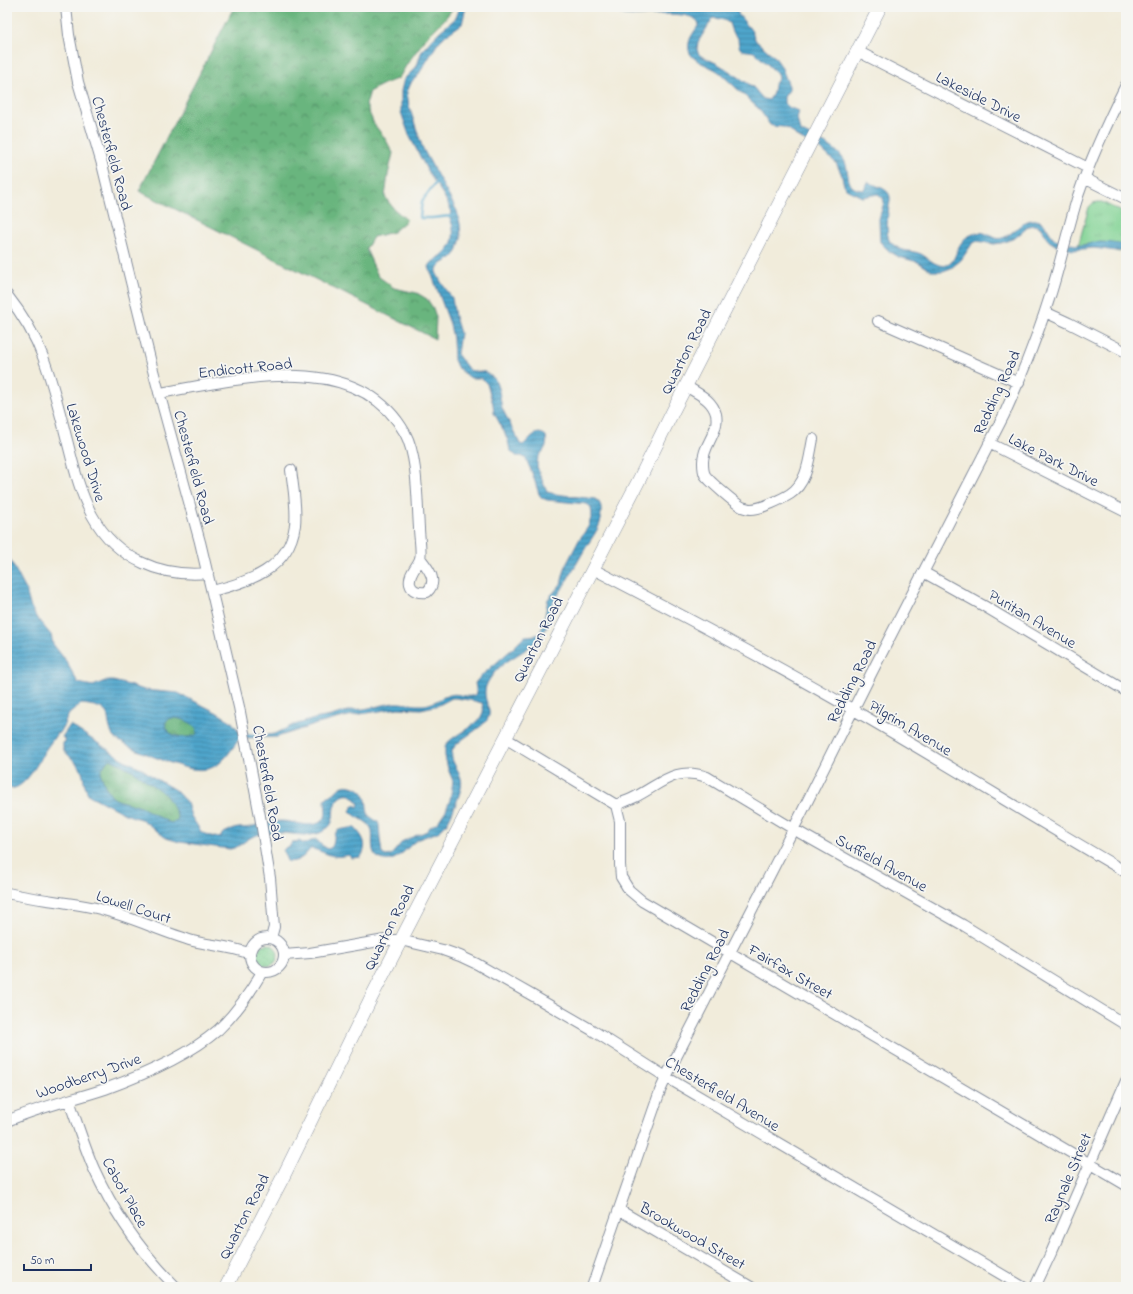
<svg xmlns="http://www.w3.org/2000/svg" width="1133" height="1294" font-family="'Indie Flower',sans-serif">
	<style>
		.grass { fill: url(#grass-dots); stroke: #4e8179 }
		.forest { fill: url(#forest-crowns); stroke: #42726e }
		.park { fill: url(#park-tufts); stroke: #4e8179 }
		.water { fill: url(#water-rules); stroke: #356a94; fill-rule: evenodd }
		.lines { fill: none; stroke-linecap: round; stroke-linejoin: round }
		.stream { stroke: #4fa5cb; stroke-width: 2.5 }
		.minor-casing { stroke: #868e9c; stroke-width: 12 }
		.tertiary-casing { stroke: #868e9c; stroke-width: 14 }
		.minor { stroke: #fff; stroke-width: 10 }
		.tertiary { stroke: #fff; stroke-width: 13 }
		.labels { text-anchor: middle; stroke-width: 3.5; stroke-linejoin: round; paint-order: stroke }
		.street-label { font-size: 16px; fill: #1b2f5e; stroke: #f6f6f2 }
	</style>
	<defs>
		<pattern id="grass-dots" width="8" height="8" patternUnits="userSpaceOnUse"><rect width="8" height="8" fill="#82d394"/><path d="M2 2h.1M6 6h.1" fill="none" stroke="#70b582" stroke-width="1.8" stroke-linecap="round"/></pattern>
		<pattern id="forest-crowns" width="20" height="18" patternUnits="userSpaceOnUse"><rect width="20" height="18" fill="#69b57e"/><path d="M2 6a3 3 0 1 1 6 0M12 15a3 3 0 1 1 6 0" fill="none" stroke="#56946a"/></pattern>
		<pattern id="park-tufts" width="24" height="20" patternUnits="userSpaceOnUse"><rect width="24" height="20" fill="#82d394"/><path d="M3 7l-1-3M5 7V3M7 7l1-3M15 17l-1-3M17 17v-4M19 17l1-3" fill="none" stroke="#70b582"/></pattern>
		<pattern id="water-rules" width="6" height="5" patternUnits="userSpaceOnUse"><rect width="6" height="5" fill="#4fa5cb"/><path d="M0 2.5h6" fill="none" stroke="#4187a8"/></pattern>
	</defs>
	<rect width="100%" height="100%" fill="#f6f6f2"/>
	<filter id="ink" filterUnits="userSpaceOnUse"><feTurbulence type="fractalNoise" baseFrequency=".025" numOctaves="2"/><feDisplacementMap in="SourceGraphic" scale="8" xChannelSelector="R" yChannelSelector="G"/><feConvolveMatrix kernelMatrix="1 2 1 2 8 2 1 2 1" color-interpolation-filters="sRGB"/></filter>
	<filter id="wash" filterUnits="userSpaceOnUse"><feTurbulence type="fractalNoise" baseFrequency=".012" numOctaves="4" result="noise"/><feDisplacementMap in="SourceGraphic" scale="16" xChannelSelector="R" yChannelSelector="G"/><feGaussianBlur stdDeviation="0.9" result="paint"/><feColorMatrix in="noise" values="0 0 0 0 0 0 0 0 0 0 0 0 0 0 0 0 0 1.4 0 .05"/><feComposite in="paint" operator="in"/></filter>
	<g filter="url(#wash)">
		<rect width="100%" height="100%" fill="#f1ecdb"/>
		<path class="grass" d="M256 955a11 11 0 1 1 22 0a11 11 0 1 1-22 0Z"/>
		<path class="forest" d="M234,7H454L443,21L426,38L407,64L399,78L384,84L370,91L366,105L374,124L386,140L393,153L388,175L385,197L394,209L407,220L393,232L373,237L366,249L378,276L394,288L417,293L427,299L433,308L436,317L435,339L139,191Z
			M171,718C181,718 194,721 198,731C197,733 197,735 195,736C190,739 173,736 169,732C166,730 166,726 165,723L168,719Z
			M110,759L132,770L166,795L175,810L178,818L177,821L172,823L168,822L141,807L120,801L115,799L111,796L105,786L101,775V770L107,761Z"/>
		<path class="park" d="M1098,202H1102L1126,214V249L1119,252L1088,244L1078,246L1089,207L1093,203Z"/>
		<path class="water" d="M460,7H466L462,24L446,35L438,43L417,77L412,81L407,92L409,106L423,149L457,211L460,224L461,238L457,252L452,258L443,263L438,268L436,272L441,282L452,298L455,317L460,333L457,354L469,370L474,371L485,372L495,379L499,391L502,408L520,444L523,445C530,439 536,428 546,436C550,452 536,452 537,465C537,470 545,486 547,492L555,494L595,499C602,503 601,508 601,514C600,519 602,516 601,520C598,531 590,540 585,549C577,562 570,576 562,589C560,593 556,597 554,601C550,607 551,613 550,619C549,625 544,632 540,637C528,652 508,657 495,672C490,678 484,686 485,694C485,703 493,711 487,720C479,731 454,741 452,752C449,764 465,773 461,788C459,797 450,821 444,827C437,835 426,835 417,840C408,846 401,857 391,860C387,861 382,860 379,858C368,852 375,837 371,828C367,820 356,818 350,811L353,806L355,805L358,807L359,805C353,790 340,792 334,807C333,812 334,817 332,822C331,825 329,827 326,829C313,841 288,831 272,833C267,833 259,834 254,836C244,840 241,847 230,849L180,842L166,838L143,820L125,814L89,795C83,787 85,776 80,768C75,760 68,756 63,749V743L66,740L62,737L70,725L124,760L141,768L153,777L175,790L187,803L191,816L202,833L218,838L221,837L222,834C229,830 237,827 246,828C256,825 272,821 282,821C293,821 305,827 316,824C333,819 322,803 326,798C328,796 331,795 334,793C336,791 338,789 341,787C347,783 359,787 363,793C368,800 366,809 369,816L378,822L379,825L380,838L382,854L386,856L391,855L403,841L427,831L430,827L438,822L446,810L450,800L453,781L448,769L445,756V746C455,731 491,723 482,703L475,701L456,698H452L439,705L421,709L398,708L348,716L317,724L277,737L240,738C232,748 225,762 213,767C207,770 199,770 192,769C178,767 125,747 115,738C110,732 109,725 108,718C107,706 90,705 81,704L69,714L65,722L66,723L58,734L57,733C53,740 48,746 44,752C38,763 23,793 7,788V554L26,590L30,605L36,617L51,635L53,644L66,661L78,683L93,686L105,681H113L129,685L144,690L178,693L216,712L231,721L238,730L248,734L266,735L275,734L291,726L314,719L331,716L351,710L364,709L393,703C404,702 414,706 424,705C434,704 441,697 450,695C460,692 466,700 477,694L475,683L481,676L511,650L525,636L537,635L540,632L543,626L548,599L561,584L566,565L579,540L588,527L592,515L591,507L587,504L547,500L542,498L539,494L532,473L526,459L522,456H516L510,450L508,441L504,431L494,413L493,404L487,384L481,378H471L465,374L457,367L454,360L453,339L450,324L429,267C431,262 434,261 438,258C449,251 455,242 453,229C453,224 450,221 450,216L452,212L444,196L428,172L409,135L401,112V91L404,79L417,66L421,53L426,46L439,32L456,18ZM171,718C181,718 191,721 197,729V734C191,739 174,738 169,732C166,730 166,726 165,723L168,719ZM111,759L132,770L166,795L175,810L178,818L177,821L172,823L168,822L141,807L120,801L115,799L111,796L105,786L101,775V770L107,761Z
			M605,7C615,7 625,7 634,7C643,7 649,10 657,7H737L738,14L751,30L756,41L774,56L781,66L789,86V90L784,97V103L790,108L799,111L797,118L800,131C815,139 835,145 844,160C851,172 843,190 864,190L868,182C874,185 886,188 889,194C891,198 890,202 889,206C888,214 885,235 890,242C893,245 897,247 900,249C907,252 915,251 921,254C927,257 932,263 939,265C956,269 954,251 962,242C965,237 972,234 977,233C989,230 993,243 1005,237C1016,232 1023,218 1036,220C1047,221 1049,237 1057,240C1065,243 1076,246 1084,245C1089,245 1094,241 1099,242C1108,242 1117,244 1126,245V250L1117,251L1093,248L1073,250L1057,246L1049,241L1040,227L1034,225L1029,226L1015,238L1001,243L994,244L977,241L972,244L961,260L951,268L943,271H932L918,262L899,257L889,251L880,242L879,219L884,202L883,198L878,194L862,197L846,189L844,185L841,173L836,163L822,150L797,137L790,130L784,127L773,126L770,125L759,109L720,73C710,64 685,62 689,43C690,36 696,30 699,24C695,9 649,16 637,16C633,16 629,15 625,15C618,14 611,10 605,7ZM713,18L724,20L729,23L732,32L738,38C739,54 742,49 754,52L778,74L779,78L774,85L773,93L769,100L763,99L753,87L737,76L718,64L701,56L698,53L697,49L698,42Z
			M350,828H355C364,838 368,845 361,857L351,858L349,855C332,859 328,853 313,849H310C304,857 297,863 287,861L283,851L285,848L290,846L292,842L299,841L305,844L315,839L318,841L320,844L328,849C338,846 330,834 339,830C342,829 346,829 350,828Z"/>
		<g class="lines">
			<path class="stream" d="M437,181L422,201L420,217L421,218H432L451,216"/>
		</g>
	</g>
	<g filter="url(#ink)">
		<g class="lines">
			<g class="minor-casing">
				<path id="minor" d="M66,7L69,35L78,82L102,164L151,363L200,542L239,707L260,816L270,878L274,927L271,938
					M857,51L1088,168
					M1084,178L1126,199
					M7,295C22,314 35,335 43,357C54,386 61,418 69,448C81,496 94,541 143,563C164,573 185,575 208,573
					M1045,312L1069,323L1126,352
					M878,321L1019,383
					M686,386C698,394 712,399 716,414C720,432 702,446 703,463C703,467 703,471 705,475C709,481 736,504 742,507C745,508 748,509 751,509C761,509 782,499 790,494C808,482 809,458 813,439
					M159,393C236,380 357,347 405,433C418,457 417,501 419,528C419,536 422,552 420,559C417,567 408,574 410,584C412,592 420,593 427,592C439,581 428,568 420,558
					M989,443L1126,512
					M593,569C684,616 775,664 864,716C952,767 1038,821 1126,872
					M923,572L984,606L1126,691
					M212,591C249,582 289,569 295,525C297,507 293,487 291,470
					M505,738L616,805L620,821V865L621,877L629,890L642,901L1126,1185
					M616,805C623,802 630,800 637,796C662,783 676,766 707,777L802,834L963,925L1126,1025
					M7,893C38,900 70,902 100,909C132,917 162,932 193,941C212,946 232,946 250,954
					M250 955a17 17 0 1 1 34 0a17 17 0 1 1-34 0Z
					M284,955L310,953L385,940H400L443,950L460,956L477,964L535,997L592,1030L666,1077L1023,1287
					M69,1100C77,1123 84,1146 94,1169C114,1213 142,1253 176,1287
					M7,1121C39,1107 72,1100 105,1089C141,1076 189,1055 218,1030C236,1013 250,993 262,972
					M619,1210L751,1287
					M592,1287L660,1091L670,1069L798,820L872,672L1004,415C1022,375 1038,335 1051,293C1061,261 1068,228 1078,196C1091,158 1108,121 1126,85
					M1035,1287L1051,1253L1126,1081"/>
			</g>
			<g class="tertiary-casing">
				<path id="tertiary" d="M226,1287L284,1175L371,998L640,478L673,411L880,7"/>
			</g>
			<use href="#minor" class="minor"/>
			<use href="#tertiary" class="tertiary"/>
		</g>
	</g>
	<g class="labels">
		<g class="street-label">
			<text transform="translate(979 96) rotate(27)" y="6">Lakeside Drive</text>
			<text transform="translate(113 153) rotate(75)" y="6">Chesterfield Road</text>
			<text transform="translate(685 351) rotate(-63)" y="6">Quarton Road</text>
			<text transform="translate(245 367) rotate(-6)" y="6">Endicott Road</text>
			<text transform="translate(996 392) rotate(-65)" y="6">Redding Road</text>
			<text transform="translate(87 452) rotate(73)" y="6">Lakewood Drive</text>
			<text transform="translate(1054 459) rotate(27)" y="6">Lake Park Drive</text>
			<text transform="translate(195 467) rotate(75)" y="6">Chesterfield Road</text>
			<text transform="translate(1033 618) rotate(31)" y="6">Puritan Avenue</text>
			<text transform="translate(537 639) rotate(-63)" y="6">Quarton Road</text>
			<text transform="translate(851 681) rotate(-63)" y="6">Redding Road</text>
			<text transform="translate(911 727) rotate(31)" y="6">Pilgrim Avenue</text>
			<text transform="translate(269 783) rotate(80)" y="6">Chesterfield Road</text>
			<text transform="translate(882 862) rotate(29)" y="6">Suffield Avenue</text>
			<text transform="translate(134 906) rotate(18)" y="6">Lowell Court</text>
			<text transform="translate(388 927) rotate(-63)" y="6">Quarton Road</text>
			<text transform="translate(704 970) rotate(-63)" y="6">Redding Road</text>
			<text transform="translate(791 971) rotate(30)" y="6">Fairfax Street</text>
			<text transform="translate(88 1075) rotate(-19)" y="6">Woodberry Drive</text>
			<text transform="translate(723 1093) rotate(31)" y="6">Chesterfield Avenue</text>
			<text transform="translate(1067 1178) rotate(-67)" y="6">Raynale Street</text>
			<text transform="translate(126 1192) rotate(61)" y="6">Cabot Place</text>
			<text transform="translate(243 1216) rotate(-63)" y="6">Quarton Road</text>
			<text transform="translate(693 1235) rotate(30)" y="6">Brookwood Street</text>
		</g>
	</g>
	<rect width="1133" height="1294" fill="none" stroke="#f6f6f2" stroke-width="24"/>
	<path d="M24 1264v6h67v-6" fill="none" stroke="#1b2f5e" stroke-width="2"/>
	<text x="30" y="1264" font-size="12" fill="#1b2f5e" stroke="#f6f6f2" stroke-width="3" paint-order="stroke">50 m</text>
</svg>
